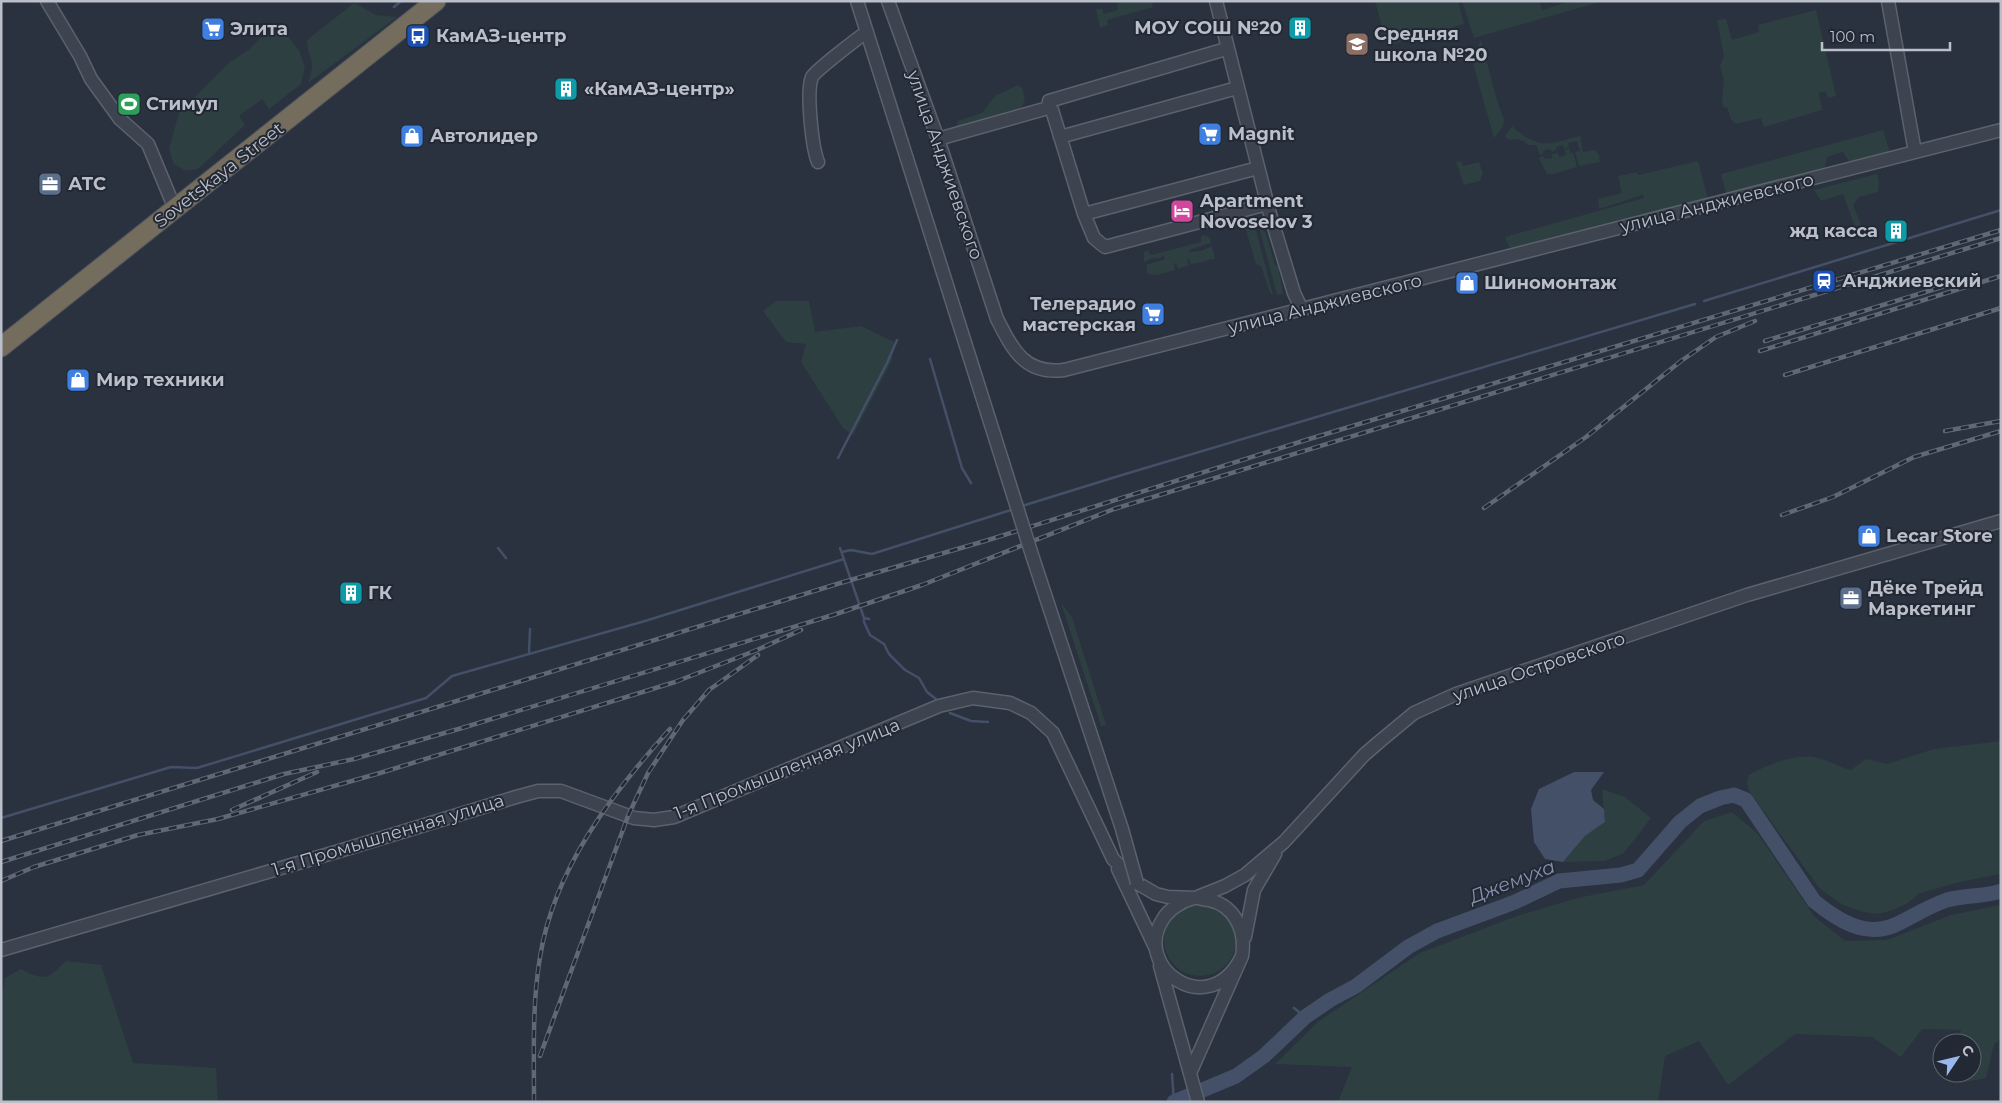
<svg xmlns="http://www.w3.org/2000/svg" width="2002" height="1103" font-family="Montserrat,sans-serif">
	<style>
		.green { fill: #2d3f41 }
		.water { fill: #435068 }
		.lines { fill: none; stroke-linecap: round; stroke-linejoin: round }
		.stream { stroke: #435068; stroke-width: 2.5 }
		.river { stroke: #435068; stroke-width: 15 }
		.minor-casing { stroke: #5b626d; stroke-width: 15 }
		.highway-casing { stroke: #484f5a; stroke-width: 21 }
		.minor { stroke: #3d444f; stroke-width: 12 }
		.highway { stroke: #746c5c; stroke-width: 19 }
		.rail-casing { stroke: #606876; stroke-width: 4.5 }
		.rail { stroke: #222935; stroke-width: 2.5; stroke-dasharray: 8; stroke-linecap: butt }
		.minor-bridge-casing { stroke: #5b626d; stroke-width: 15; stroke-linecap: butt }
		.minor-bridge { stroke: #3d444f; stroke-width: 12 }
		.labels { text-anchor: middle; stroke-width: 4; stroke-linejoin: round; paint-order: stroke }
		.poi-label { font-size: 18px; font-weight: bold; fill: #babfca; stroke: #222935; text-anchor: start }
		.street-label { font-size: 18px; fill: #babfca; stroke: #222935 }
		.water-label { font-size: 19px; font-style: italic; fill: #8694ad; stroke: #222935 }
	</style>
	<rect width="100%" height="100%" fill="#2a323f"/>
	<path class="green" d="M1120,1H1152L1153,7L1107,20L1108,25L1100,28L1096,9H1102L1104,14L1118,10L1117,5Z
		M1375,1H1458L1464,24L1387,46Z
		M1462,1H1539L1542,10L1564,3V1H1603L1474,38Z
		M354,3L376,15L397,17L308,83C317,59 308,61 307,40Z
		M1816,10L1836,96L1828,98L1826,91L1819,93L1822,110L1764,127L1761,118L1735,124L1731,119L1727,107L1724,108L1722,100L1724,80L1720,66L1724,56L1717,20L1726,19L1732,40L1759,32L1758,25Z
		M281,28L299,50L305,67L301,84L269,109L262,99L239,116L245,125L198,169L186,171L174,164L169,149L179,113L230,62L250,49L265,33Z
		M1481,40L1497,101L1504,119L1503,126L1494,138L1470,53L1477,49Z
		M1018,85L1022,88L1025,99L1020,112L955,130L958,121L982,113L995,96Z
		M1512,126C1539,151 1548,144 1580,136L1583,152L1595,150L1599,155L1600,162L1579,166L1575,152L1580,151L1577,141L1568,143L1569,147L1564,149L1563,145L1556,147V150L1552,152L1550,149L1543,151V154L1540,155L1536,145H1529C1522,140 1518,138 1510,140L1505,137Z
		M1883,130L1890,152L1850,163L1843,152L1827,157L1825,168L1805,175L1726,193L1721,174Z
		M1569,149L1570,153H1573L1577,167L1554,174H1547L1539,158L1543,156L1545,159L1552,158V154L1558,153L1559,157L1566,155L1565,150Z
		M1461,161L1463,166L1479,162L1483,173L1480,181L1464,185L1456,162Z
		M1698,161L1708,199L1511,251L1505,237L1644,198L1643,195L1599,209L1598,199L1622,193L1618,176L1637,172L1638,175Z
		M1877,174L1879,182L1878,192L1859,197L1853,205L1862,227L1856,230L1843,194L1821,201L1814,190Z
		M1254,223L1273,295L1270,293L1261,266L1256,264L1246,230L1242,231L1241,227Z
		M1258,223L1266,234L1275,265L1278,266L1283,293L1277,295Z
		M1205,235L1210,238L1211,244H1207L1189,250L1190,252L1201,251L1212,246L1215,259L1211,260V259L1203,262L1191,264L1189,259L1187,260L1189,265L1178,269L1176,263L1174,264L1175,270L1157,275L1148,274L1146,265L1165,259L1164,256L1156,259L1155,257L1144,262V252L1147,250L1151,255L1201,242V236Z
		M776,301H809L815,332L861,326L894,342L892,360L853,435L843,428L801,362L806,344L786,342L763,311Z
		M1061,603L1072,617L1106,725L1101,726Z
		M2001,741V874L1960,882L1920,893L1906,904L1893,910L1878,914L1864,912L1843,905L1820,889L1749,791L1747,782L1749,775C1767,765 1793,754 1814,757C1826,759 1839,767 1851,770L1866,759L1887,764L1934,749Z
		M1602,789L1625,797L1651,818L1624,853L1605,861L1563,862L1585,836L1605,822Z
		M1732,812L1758,834L1814,916L1845,941L1887,940L1951,915L2001,905V1039L1994,1044L1986,1078L1960,1083L1957,1073H1972V1043H1957L1961,1030L1922,1029L1901,1057L1872,1037L1795,1034L1728,1085L1699,1041L1665,1056L1658,1102H1338L1352,1067L1275,1064L1319,1021L1420,953L1517,916L1577,898L1644,885L1704,821Z
		M1164 940a36 36 0 1 1 72 0a36 36 0 1 1-72 0Z
		M66,961L101,965L133,1063L216,1068L218,1102H1V1003L5,978L21,969C45,982 48,979 66,961Z"/>
	<path class="water" d="M1574,772H1604L1591,790L1593,800L1604,809L1605,822L1585,836L1563,862L1545,859L1534,842L1531,809L1539,789Z"/>
	<g class="lines">
		<path class="stream" d="M394,7L401,1
			M1704,301L2001,210
			M930,359L962,468L971,483
			M838,458L887,363L897,340
			M1022,506L1122,475L1695,304
			M498,548L506,558
			M840,548L864,618L869,619
			M842,552L851,550L872,554L1014,509
			M864,618V622L870,635L884,644L889,654L905,670L919,678L927,692L936,699
			M529,652L530,629
			M950,713L971,721L988,722
			M1,818L171,767L197,768L426,698L452,676L645,621L844,559
			M1294,1008L1305,1017
			M1172,1074L1174,1102"/>
		<path class="river" d="M1174,1102L1236,1076L1264,1056L1305,1017L1330,1000L1356,986L1408,947L1437,931L1515,902L1559,881L1621,875L1638,870L1680,822L1700,806L1720,798L1734,795L1746,800L1814,901C1837,920 1865,938 1895,925C1912,917 1929,906 1947,900C1965,895 1983,897 2001,891"/>
		<g class="minor-casing">
			<path id="minor" d="M47,1L80,56L91,79L120,119L148,144L175,209
				M857,1L901,140
				M888,1L938,139L997,319C1013,350 1025,375 1064,370L2001,130
				M1216,1L1270,214L1294,293L1302,310
				M1888,1L1915,152
				M1048,108L1049,101L1226,49
				M1060,137L1237,88
				M938,139L1048,108L1052,110L1084,214
				M818,162C812,147 806,91 812,77C815,71 859,37 867,32
				M1258,168L1084,214L1094,238L1105,247L1267,204
				M1118,869L1155,947
				M1245,937L1254,890L1275,854
				M1,950L346,849L516,797L538,791H561L634,818L654,820L674,817L939,706L973,698L1010,703L1031,713L1053,733L1113,859L1137,883L1156,894L1168,897L1195,898L1225,886L1245,875L1284,842L1364,755L1379,742L1414,713L1456,694L1747,595L2001,521
				M1160,966L1198,1102
				M1191,1071L1242,956C1246,932 1236,906 1209,900C1204,900 1198,897 1194,898C1182,901 1169,909 1163,919C1131,968 1210,1023 1242,956"/>
		</g>
		<g class="highway-casing">
			<path id="highway" d="M1,347L436,1"/>
		</g>
		<use href="#minor" class="minor"/>
		<use href="#highway" class="highway"/>
		<g class="rail-casing">
			<path id="rail" d="M1765,341L1958,282
				M1760,351L2001,276
				M1785,375L2001,308
				M1945,431L2001,421
				M1484,508L1586,437L1681,361L1716,337L1755,321
				M1782,515L1833,497L1914,457L2001,431
				M232,810L317,772
				M1,841L837,584L985,541L1306,440L2001,230
				M1,862L284,774L354,759L462,728L833,615L922,585L1114,509L2001,238
				M1,881L34,867L138,835L218,819L380,773L675,682L757,650L801,630
				M540,1056L628,816L648,773L683,720L709,690L758,655
				M534,1102C534,1054 532,1005 540,957C554,869 612,793 670,729"/>
		</g>
		<use href="#rail" class="rail"/>
		<g class="minor-bridge-casing">
			<path id="minor-bridge" d="M901,140L1033,558L1122,829L1137,883"/>
		</g>
		<use href="#minor-bridge" class="minor-bridge"/>
	</g>
	<defs>
		<g id="building-square" transform="scale(1.25)"><rect x="-9" y="-9" width="18" height="18" rx="4" fill="#0f9aa8" stroke="#222935"/><path d="M-4-6H4V6H1V3H-1V6H-4ZM-2.5-4.3h1.7v1.8h-1.7ZM.8-4.3h1.7v1.8H.8ZM-2.5-1h1.7V.8h-1.7ZM.8-1h1.7V.8H.8Z" fill="#fff"/></g>
		<g id="supermarket-square" transform="scale(1.25)"><rect x="-9" y="-9" width="18" height="18" rx="4" fill="#3f7fe0" stroke="#222935"/><path d="M-6-5.5h2.5l.6 2H6L4.5 2H-2.5L-4.4-4H-6ZM-1.5 3.2a1.3 1.3 0 1 0 .1 0ZM3 3.2a1.3 1.3 0 1 0 .1 0Z" fill="#fff"/></g>
		<g id="bus-square" transform="scale(1.25)"><rect x="-9" y="-9" width="18" height="18" rx="4" fill="#1a4fb4" stroke="#222935"/><path d="M-5-6H5V4H4V6H2V4H-2V6H-4V4H-5ZM-3.5-4V0h7V-4ZM-3.5 1.2v1.5H-2V1.2ZM2 1.2v1.5H3.5V1.2Z" fill="#fff"/></g>
		<g id="school-square" transform="scale(1.25)"><rect x="-9" y="-9" width="18" height="18" rx="4" fill="#8d6e63" stroke="#222935"/><path d="M0-5L7-2L0 1L-7-2ZM-4 1L0 2.5L4 1V4Q0 6-4 4Z" fill="#fff"/></g>
		<g id="stadium-square" transform="scale(1.25)"><rect x="-9" y="-9" width="18" height="18" rx="4" fill="#2e9e5b" stroke="#222935"/><path d="M0-5a6.5 5 0 1 0 0 10a6.5 5 0 1 0 0-10ZM-3.5-1.8h7v3.6h-7Z" fill="#fff"/></g>
		<g id="shop-square" transform="scale(1.25)"><rect x="-9" y="-9" width="18" height="18" rx="4" fill="#3f7fe0" stroke="#222935"/><path d="M-5-2.5h2.3a2.7 3.5 0 0 1 5.4 0H5L5.5 6h-11ZM-1.5-2.5h3a1.5 2.3 0 0 0-3 0Z" fill="#fff"/></g>
		<g id="office-square" transform="scale(1.25)"><rect x="-9" y="-9" width="18" height="18" rx="4" fill="#5c6f8a" stroke="#222935"/><path d="M-6-3h4V-5.5h4V-3h4V5H-6ZM-1-4.5V-3h2v-1.5ZM-6 0V1H6V0Z" fill="#fff"/></g>
		<g id="hotel-square" transform="scale(1.25)"><rect x="-9" y="-9" width="18" height="18" rx="4" fill="#d1479c" stroke="#222935"/><path d="M-6-4.5h1.5V1H6V5H4.5V3h-9V5H-6ZM-4 0a1.8 1.8 0 1 1 3.6 0ZM.5 0V-2.5h3Q6-2.5 6 0Z" fill="#fff"/></g>
		<g id="station-square" transform="scale(1.25)"><rect x="-9" y="-9" width="18" height="18" rx="4" fill="#1a4fb4" stroke="#222935"/><path d="M-3-6H3Q5-6 5-4V2Q5 4 3 4L4.5 6H3L1.5 4h-3L-3 6H-4.5L-3 4Q-5 4-5 2V-4Q-5-6-3-6ZM-3.5-4v3h7v-3ZM-3.5 1v1.5H-2V1ZM2 1v1.5H3.5V1Z" fill="#fff"/></g>
	</defs>
	<g fill-rule="evenodd">
		<use href="#building-square" x="1300" y="28"/>
		<use href="#supermarket-square" x="213" y="29"/>
		<use href="#bus-square" x="418" y="36"/>
		<use href="#school-square" x="1357" y="44"/>
		<use href="#building-square" x="566" y="89"/>
		<use href="#stadium-square" x="129" y="104"/>
		<use href="#supermarket-square" x="1210" y="134"/>
		<use href="#shop-square" x="412" y="136"/>
		<use href="#office-square" x="50" y="184"/>
		<use href="#hotel-square" x="1182" y="211"/>
		<use href="#building-square" x="1896" y="231"/>
		<use href="#station-square" x="1824" y="281"/>
		<use href="#shop-square" x="1467" y="283"/>
		<use href="#supermarket-square" x="1153" y="314"/>
		<use href="#shop-square" x="78" y="380"/>
		<use href="#shop-square" x="1869" y="536"/>
		<use href="#building-square" x="351" y="593"/>
		<use href="#office-square" x="1851" y="598"/>
	</g>
	<g class="labels">
		<g class="poi-label">
			<text x="1282" y="34" text-anchor="end">МОУ СОШ №20</text>
			<text x="230" y="35">Элита</text>
			<text x="1374" y="40">Средняя<tspan x="1374" dy="21">школа №20</tspan></text>
			<text x="436" y="42">КамАЗ-центр</text>
			<text x="584" y="95">«КамАЗ-центр»</text>
			<text x="146" y="110">Стимул</text>
			<text x="1228" y="140">Magnit</text>
			<text x="430" y="142">Автолидер</text>
			<text x="68" y="190">АТС</text>
			<text x="1200" y="207">Apartment<tspan x="1200" dy="21">Novoselov 3</tspan></text>
			<text x="1878" y="237" text-anchor="end">жд касса</text>
			<text x="1842" y="287">Анджиевский</text>
			<text x="1484" y="289">Шиномонтаж</text>
			<text x="1136" y="310" text-anchor="end">Телерадио<tspan x="1136" dy="21">мастерская</tspan></text>
			<text x="96" y="386">Мир техники</text>
			<text x="1886" y="542">Lecar Store</text>
			<text x="1868" y="594">Дёке Трейд<tspan x="1868" dy="21">Маркетинг</tspan></text>
			<text x="368" y="599">ГК</text>
		</g>
		<g class="street-label">
			<text transform="translate(945 165) rotate(71)" y="6">улица Анджиевского</text>
			<text transform="translate(219 175) rotate(-38)" y="6">Sovetskaya Street</text>
			<text transform="translate(1717 203) rotate(-14)" y="6">улица Анджиевского</text>
			<text transform="translate(1325 304) rotate(-14)" y="6">улица Анджиевского</text>
			<text transform="translate(1539 667) rotate(-19)" y="6">улица Островского</text>
			<text transform="translate(787 769) rotate(-22)" y="6">1-я Промышленная улица</text>
			<text transform="translate(388 835) rotate(-17)" y="6">1-я Промышленная улица</text>
		</g>
		<g class="water-label">
			<text transform="translate(1512 881) rotate(-21)" y="7">Джемуха</text>
		</g>
	</g>
	<rect width="2002" height="1103" fill="none" stroke="#babfca" stroke-width="5"/>
	<g transform="translate(1957 1058) rotate(55)"><circle r="24" fill="#222935" stroke="#5f6571"/>
	<path d="M0-4L9 19L0 12L-9 19Z" fill="#9cb7ed"/>
	<text y="-8" font-size="14" font-weight="bold" text-anchor="middle" fill="#babfca">С</text>
	</g>
	<path d="M1822 42v8h128v-8" fill="none" stroke="#babfca" stroke-width="2.5"/>
	<text x="1830" y="42" font-size="15" fill="#babfca" stroke="#222935" stroke-width="4" paint-order="stroke">100 m</text>
</svg>
